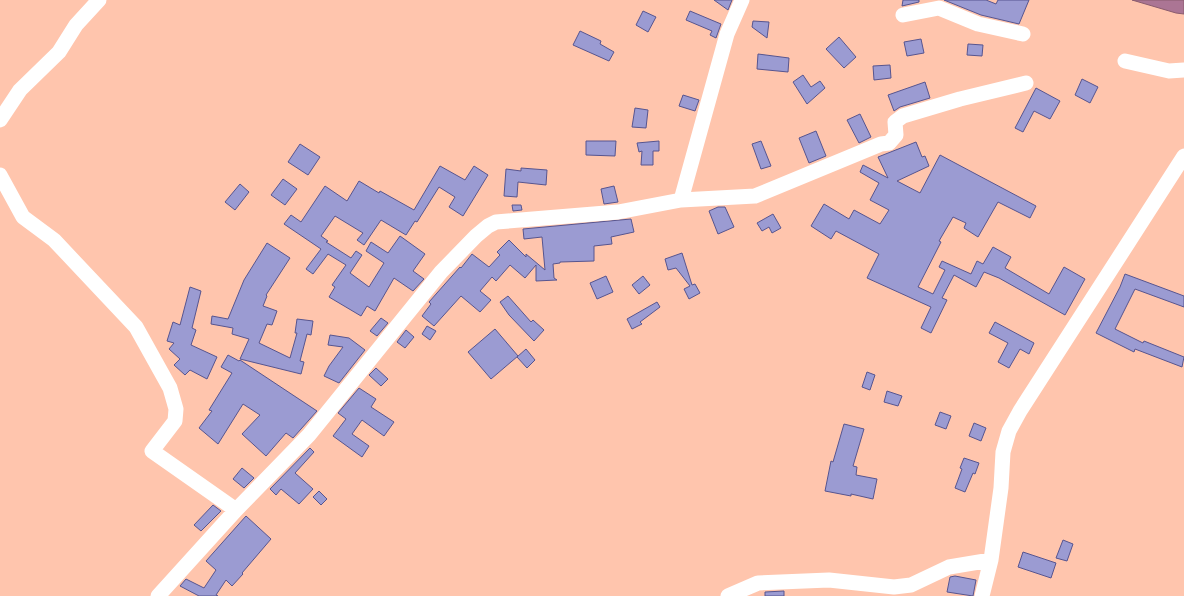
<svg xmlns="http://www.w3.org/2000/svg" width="1184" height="596" font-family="Quicksand,sans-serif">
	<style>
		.water { fill: #ab7594; stroke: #8a5c6e }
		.building { fill: #9b9bd2; stroke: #57558f }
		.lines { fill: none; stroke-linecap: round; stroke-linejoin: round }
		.minor { stroke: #fff; stroke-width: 15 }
	</style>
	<rect width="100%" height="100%" fill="#ffc5ad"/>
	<path class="water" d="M1132,0H1184V14L1176,13Z"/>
	<path class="building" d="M714,0H732L728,10Z
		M903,0H919V2L902,6Z
		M944,0H986L996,4L998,0H1029L1019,24L981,15Z
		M643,11L656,17L648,32L636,25Z
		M690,11L721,24L716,38L710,35L712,31L686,20Z
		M753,21L769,22L767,38L752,27Z
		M580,31L601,41L600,44L614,52L609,61L573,45Z
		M839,37L856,57L844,68L826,49Z
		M921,39L924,53L907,56L904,42Z
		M968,44L983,45L982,56L967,55Z
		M758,54L789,58L788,72L757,69Z
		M890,65L891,78L874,80L873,66Z
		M803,75L811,87L820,81L825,88L807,104L793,82Z
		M1082,79L1098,87L1090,103L1075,95Z
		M925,82L930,98L900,107L894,111L888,95Z
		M1036,88L1060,101L1050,119L1034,111L1023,132L1015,128Z
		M683,95L699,100L695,111L679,106Z
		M635,108L648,110L646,128L632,127Z
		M860,114L871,137L859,143L847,120Z
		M816,131L826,156L809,163L799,138Z
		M586,141H616L615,156L586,155Z
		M659,141V151H653V165H641L642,151L639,152L637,143Z
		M761,141L771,166L761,169L752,144Z
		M916,142L922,157L925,156L929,166L897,181L920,193L940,155L1036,206L1030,218L998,202L978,237L964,228L966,223L953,217L939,241L941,242L918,287L933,294L945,270L939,267L942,261L971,274L977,261L983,264L993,247L1011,257L1005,268L1049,294L1064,267L1085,279L1065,315L999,278L984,272L976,287L954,275L942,298L947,300L931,333L921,328L931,307L867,278L879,254L836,231L831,239L811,226L824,204L849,219L854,210L880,224L889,210L870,200L879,183L860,172L863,165L888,178L878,157Z
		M300,144L320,157L308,175L288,162Z
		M440,166L465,180L474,166L488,175L463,216L449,207L455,197L439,187L417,222L415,221L406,235L381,220L364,245L357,240L363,233L335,216L321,236L328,241L326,242L351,258L356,251L362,255L350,273L369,287L384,263L366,251L371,242L388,253L400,236L425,254L413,271L424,279L413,291L394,278L375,311L367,306L361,316L329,297L335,287L332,285L346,265L328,254L313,274L306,269L321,249L284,224L291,215L301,222L325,186L347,201L359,181L379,193L380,191L414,210Z
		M521,168L547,170L546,185L518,182L517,197L504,196L506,169L521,171Z
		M283,179L297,189L285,205L271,195Z
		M240,184L249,192L235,210L225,202Z
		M614,186L618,202L604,204L601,189Z
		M512,205H521L522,210L513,211Z
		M718,207H725L734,227L718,234L709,211Z
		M773,214L781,228L772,233L769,227L762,231L757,223Z
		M631,219L634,232L611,237L612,244L594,246V261L560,262V263L553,264L554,278L557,280L536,281V265L525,278L510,265L496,281L492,277L480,291L491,300L480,312L461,296L434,326L422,316L431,304L429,302L460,267L461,268L472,254L489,267L500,255L497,252L509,240L526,257V254L545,270L542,237L524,239L523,229Z
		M267,243L290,258L266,295L267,296L263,306L277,311L272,325L267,324L259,343L290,358L297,333H295L297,319L313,321L311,335L307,334L300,361L304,362L301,374L240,359L249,339L232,334L233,328L211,324L212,316L228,319L244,280Z
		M682,253L692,285L695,284L700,293L689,299L684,289L690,286L676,268L668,270L665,259Z
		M1125,274L1184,296V307L1135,289L1115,329L1143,343L1144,341L1184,357L1182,367L1135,349L1134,352L1096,333L1120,287Z
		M606,276L613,292L597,299L590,283Z
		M643,276L650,285L639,294L632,285Z
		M190,287L201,291L192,328L196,330L191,345L217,357L207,379L190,370L185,375L174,365L180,359L169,349L174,343L167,341L173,322L180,325Z
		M508,296L531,322L533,320L544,330L534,341L509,315L500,302Z
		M657,302L660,307L640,322L642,324L632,329L627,319Z
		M381,318L388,323L377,336L370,331Z
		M995,322L1034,343L1029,354L1020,349L1009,368L998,362L1008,343L989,333Z
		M427,326L436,331L430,340L422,334Z
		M495,329L518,356L491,379L468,352Z
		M406,330L414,337L405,348L397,342Z
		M330,335L349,338L365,350L339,383L324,376L329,366L343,347L328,345Z
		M526,349L535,360L527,368L517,357Z
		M228,355L239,361L240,360L317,411L293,438L286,433L266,456L242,434L260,415L243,404L218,444L199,428L212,411L209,410L232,373L221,367Z
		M376,368L388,379L381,386L369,375Z
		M867,372L875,375L870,390L862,387Z
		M359,388L376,399L371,407L394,422L384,436L362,420L352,434L369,446L362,457L333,436L346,419L338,413Z
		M887,391L902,396L898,406L884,402Z
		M940,412L951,416L946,429L935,425Z
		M974,423L986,428L981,441L969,436Z
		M844,424L864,429L853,466L857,467L856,475L877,479L873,499L851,494V496L825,491L831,461L833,462Z
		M310,448L314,452L295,473L313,489L299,504L281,489L276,495L270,489Z
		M964,458L979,463L975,474L973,473L965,492L955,488L962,469L960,468Z
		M242,468L254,478L244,488L233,479Z
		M319,491L327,499L321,505L313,497Z
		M213,505L221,511L201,531L194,525Z
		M246,516L271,539L242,573L243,574L232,586L226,580L216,595L218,596H199L180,586L186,579L204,588L216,570L206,561Z
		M1063,540L1073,544L1067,561L1056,558Z
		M1023,552L1056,563L1051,578L1018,567Z
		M955,576L976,580L973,596L947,592L950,577Z
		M784,591V596H765V592Z"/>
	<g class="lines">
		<path class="minor" d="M903,15L939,8L978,24L1023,34
			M1125,61L1169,71L1184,70
			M0,120L20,90L59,52L76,25L99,0
			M0,175L23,217L54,240L136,327L170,388L176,409L175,421L152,451L236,510
			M681,200L727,34L742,0
			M158,596L236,510L309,435L441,272L476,236L488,226L496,222L618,212L681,200L755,196L881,144L889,143L896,135L895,122L903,116L960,99L1026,83
			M728,596L758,583L829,580L894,587L911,585L949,567L991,560
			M982,596L991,560L1001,488L1003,452L1009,431L1020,411L1184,156"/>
	</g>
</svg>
